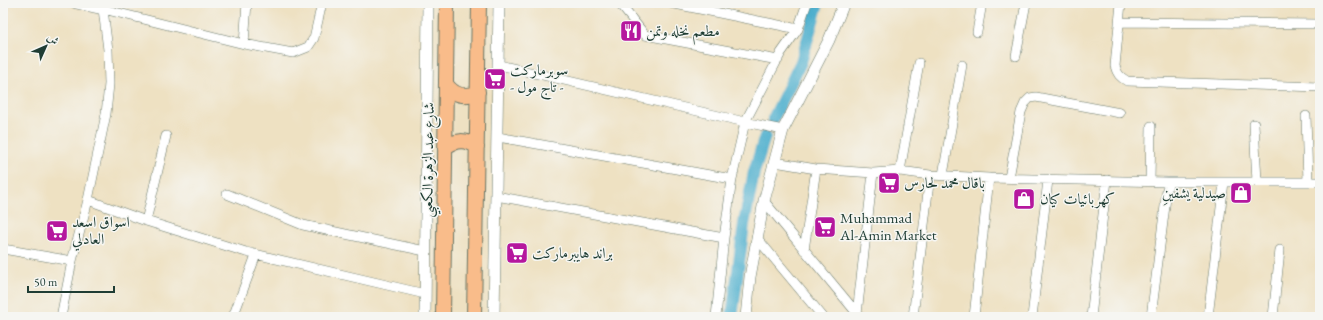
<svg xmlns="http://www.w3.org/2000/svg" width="1323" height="320" font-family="'EB Garamond',Amiri,serif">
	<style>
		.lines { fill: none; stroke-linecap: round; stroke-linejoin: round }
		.canal { stroke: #4eafcd; stroke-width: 12 }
		.minor-casing { stroke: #677666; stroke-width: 10 }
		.tertiary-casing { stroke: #677666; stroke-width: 12 }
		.primary-casing { stroke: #677666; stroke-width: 16 }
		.minor { stroke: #fff; stroke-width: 9 }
		.tertiary { stroke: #fff; stroke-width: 11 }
		.primary { stroke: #f9bc8a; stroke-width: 14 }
		.labels { text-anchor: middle; stroke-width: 3; stroke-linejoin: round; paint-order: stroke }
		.poi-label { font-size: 15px; fill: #1f3d34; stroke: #f6f6f2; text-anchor: start }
		.street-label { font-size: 15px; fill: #1f3d34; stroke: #f6f6f2 }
	</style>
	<rect width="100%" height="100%" fill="#f6f6f2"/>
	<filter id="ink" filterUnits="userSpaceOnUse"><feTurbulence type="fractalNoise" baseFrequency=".025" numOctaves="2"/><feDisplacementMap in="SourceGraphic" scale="8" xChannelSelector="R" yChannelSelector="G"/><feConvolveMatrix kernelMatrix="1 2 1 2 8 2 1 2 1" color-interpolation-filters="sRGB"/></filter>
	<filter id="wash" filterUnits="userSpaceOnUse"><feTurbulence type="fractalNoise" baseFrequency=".012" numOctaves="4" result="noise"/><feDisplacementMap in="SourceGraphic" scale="16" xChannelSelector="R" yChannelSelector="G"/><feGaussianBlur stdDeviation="0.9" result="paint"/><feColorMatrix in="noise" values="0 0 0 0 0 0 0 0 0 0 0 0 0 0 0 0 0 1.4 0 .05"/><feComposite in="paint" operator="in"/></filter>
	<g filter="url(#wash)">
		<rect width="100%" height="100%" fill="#eee1c2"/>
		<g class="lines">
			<path class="canal" d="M773,119L801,62L818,3
				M732,317L744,224L754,172L765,136"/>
		</g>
	</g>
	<g filter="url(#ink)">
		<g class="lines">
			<g class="minor-casing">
				<path id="minor" d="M619,3L645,35L778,60
					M670,3L798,29
					M1121,3L1115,66C1117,74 1120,77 1127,81L1320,87
					M1119,22L1320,24
					M977,32L982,3
					M244,44L247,3
					M1016,56L1026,3
					M499,65L745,122L783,130
					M1306,116L1308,182
					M1254,124L1257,182
					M498,137L732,179
					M775,162L816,169L873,173L900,171L930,175L989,178L1168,182H1320
					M900,171L919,63
					M943,175L962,65
					M1009,178L1021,112L1025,103L1030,98L1036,97L1120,113
					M1150,181L1151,126
					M227,194L303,225L425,251
					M496,196L724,238
					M88,200L146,221L246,252L425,294
					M764,201L860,317
					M146,221L166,136
					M757,238L823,317
					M3,249L72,261
					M804,250L816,169
					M857,314L873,173
					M61,317L72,261L88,200L106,114L109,84L108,50L103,9L244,44L293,53L308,47L314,38L322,3
					M233,317L256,255
					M716,317L724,238L732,179L745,122L781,53L798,29L807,3
					M913,317L930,175
					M974,317L989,178
					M1032,317L1048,180
					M1091,317L1107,180
					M1151,317L1168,182
					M1208,317L1224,182
					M1273,317L1280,250"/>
			</g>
			<g class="tertiary-casing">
				<path id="tertiary" d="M76,3L103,9
					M425,317L428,3
					M494,317L499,3
					M746,317L750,277L764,201L783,130L829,40L844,3"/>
			</g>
			<g class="primary-casing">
				<path id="primary" d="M446,84C454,96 465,98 478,92
					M445,148C455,139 466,139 477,147
					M443,317L447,3
					M474,317L479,3"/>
			</g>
			<use href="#minor" class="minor"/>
			<use href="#tertiary" class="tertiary"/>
			<use href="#primary" class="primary"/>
		</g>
	</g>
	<defs>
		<g id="restaurant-square" transform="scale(1.15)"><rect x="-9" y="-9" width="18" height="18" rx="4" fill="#b5179e" stroke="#f6f6f2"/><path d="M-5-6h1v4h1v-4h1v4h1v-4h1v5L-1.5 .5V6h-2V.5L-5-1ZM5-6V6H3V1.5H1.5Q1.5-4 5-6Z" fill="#fff"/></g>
		<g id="supermarket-square" transform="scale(1.15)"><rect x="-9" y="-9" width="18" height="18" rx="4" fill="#b5179e" stroke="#f6f6f2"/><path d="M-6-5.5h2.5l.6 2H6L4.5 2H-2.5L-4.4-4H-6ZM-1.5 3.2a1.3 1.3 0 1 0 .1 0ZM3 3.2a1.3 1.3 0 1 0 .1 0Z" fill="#fff"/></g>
		<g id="shop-square" transform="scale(1.15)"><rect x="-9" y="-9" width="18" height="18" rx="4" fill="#b5179e" stroke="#f6f6f2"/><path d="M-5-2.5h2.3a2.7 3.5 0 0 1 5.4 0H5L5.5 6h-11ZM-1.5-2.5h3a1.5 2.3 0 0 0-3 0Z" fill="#fff"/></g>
	</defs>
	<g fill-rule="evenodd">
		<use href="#restaurant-square" x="631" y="31"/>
		<use href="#supermarket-square" x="495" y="79"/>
		<use href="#supermarket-square" x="889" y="183"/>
		<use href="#shop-square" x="1241" y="193"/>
		<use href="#shop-square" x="1024" y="199"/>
		<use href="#supermarket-square" x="825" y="227"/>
		<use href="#supermarket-square" x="57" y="231"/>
		<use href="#supermarket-square" x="517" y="253"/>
	</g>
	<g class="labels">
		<g class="poi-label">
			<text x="646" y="36">مطعم نخله وتمن</text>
			<text x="510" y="75">سوبرماركت<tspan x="510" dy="17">- تاج مول -</tspan></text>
			<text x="904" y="188">باقال محمد لحارس</text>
			<text x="1226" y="198" text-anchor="end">صيدلية يشفينِ</text>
			<text x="1040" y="204">كهربائيات كيان</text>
			<text x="840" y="223">Muhammad<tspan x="840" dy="17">Al-Amin Market</tspan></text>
			<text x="72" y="227">اسواق اسعد<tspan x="72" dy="17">العادلي</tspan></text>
			<text x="532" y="258">براند هايبرماركت</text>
		</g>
		<g class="street-label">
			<text transform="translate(428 160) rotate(-89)" y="5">شارع عبد الزهرة الكعبي</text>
		</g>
	</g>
	<rect width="1323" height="320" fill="none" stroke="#f6f6f2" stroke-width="16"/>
	<g transform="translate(46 46) rotate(45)" stroke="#f6f6f2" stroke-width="3" paint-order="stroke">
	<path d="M0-3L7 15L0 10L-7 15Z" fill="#1f3d34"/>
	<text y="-6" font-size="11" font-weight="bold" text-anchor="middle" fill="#1f3d34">ش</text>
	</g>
	<path d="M28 286v6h86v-6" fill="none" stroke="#1f3d34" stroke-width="2"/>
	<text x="34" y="286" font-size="12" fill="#1f3d34" stroke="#f6f6f2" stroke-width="3" paint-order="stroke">50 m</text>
</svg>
